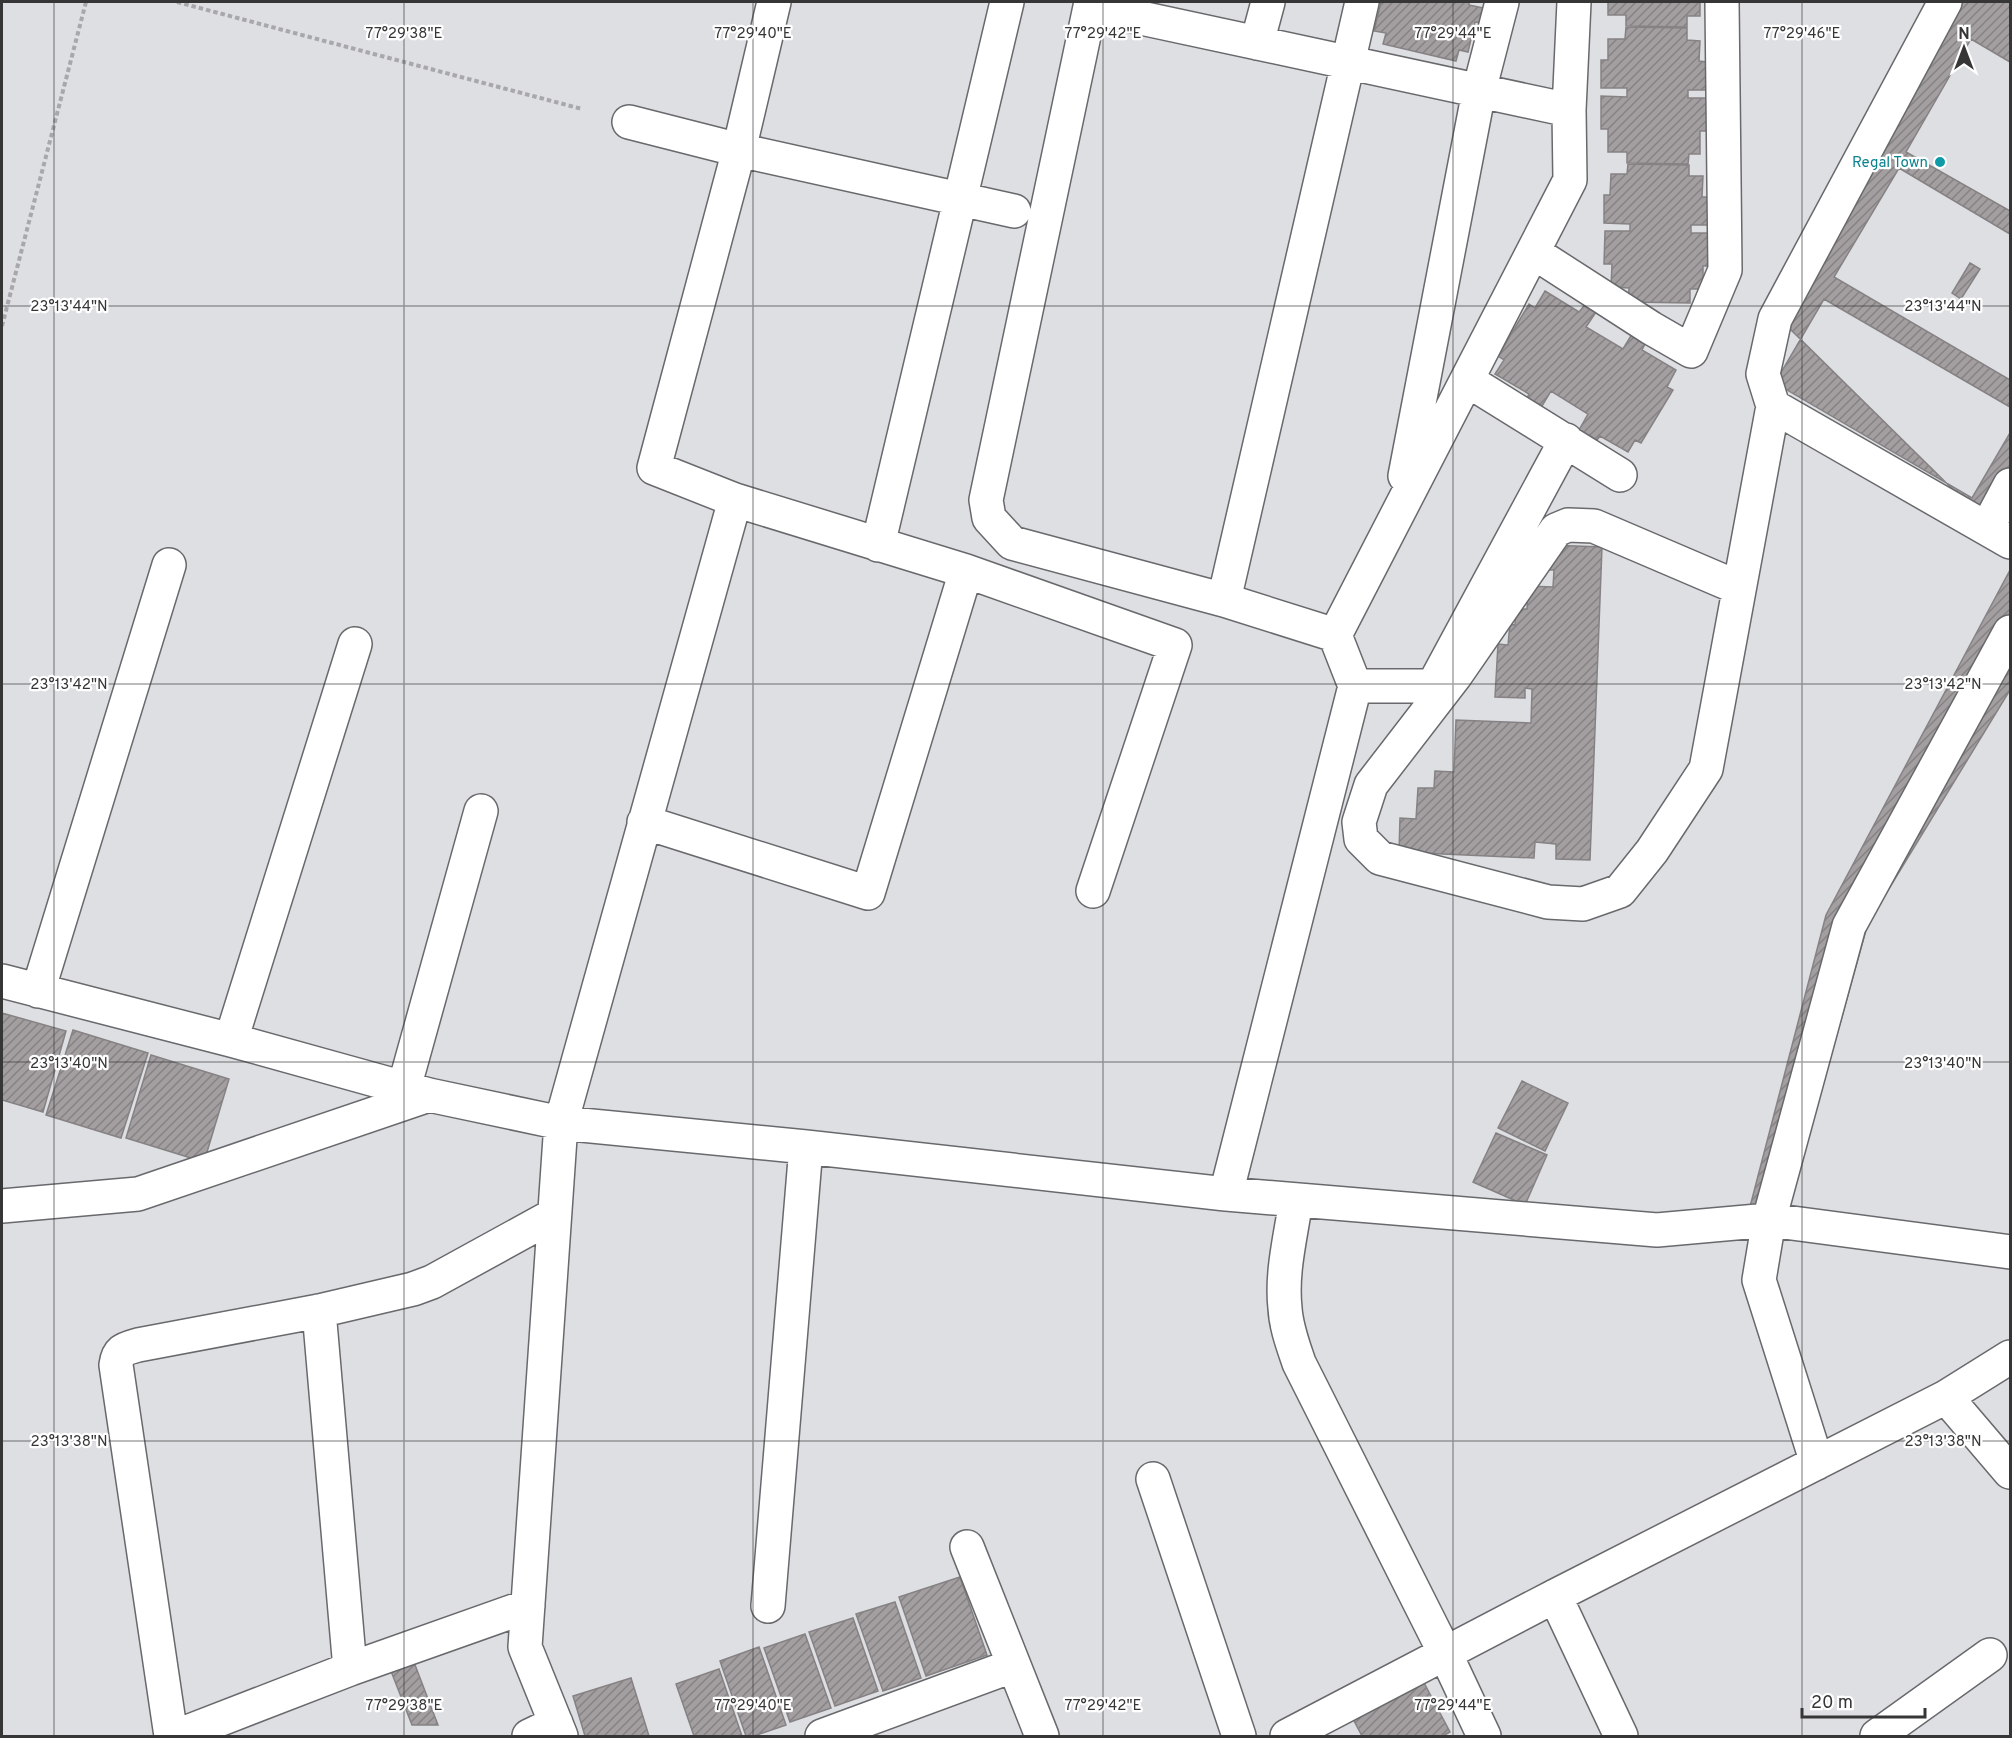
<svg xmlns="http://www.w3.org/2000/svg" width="2012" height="1738" font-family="Overpass,sans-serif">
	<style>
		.building { fill: url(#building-hatch); stroke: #868284; stroke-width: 1.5; fill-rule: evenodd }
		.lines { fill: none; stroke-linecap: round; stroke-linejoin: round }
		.minor-casing { stroke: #68696c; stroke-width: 36 }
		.path { stroke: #a8a8ac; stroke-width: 4; stroke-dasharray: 4.5 3; stroke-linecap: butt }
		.minor { stroke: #fff; stroke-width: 33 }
		.ticks { fill: none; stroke: #363637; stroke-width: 1.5; stroke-opacity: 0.45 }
		.culture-dot { fill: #0f9aa8; stroke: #fff; stroke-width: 2 }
		.labels { text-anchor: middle; stroke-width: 4.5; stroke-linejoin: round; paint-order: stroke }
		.culture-label { font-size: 15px; fill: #0d838f; stroke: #fff; text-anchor: end }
		.ticks-label { font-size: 15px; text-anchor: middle; fill: #363637; stroke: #fff; stroke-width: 4.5; stroke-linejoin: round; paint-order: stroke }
	</style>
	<defs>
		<pattern id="building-hatch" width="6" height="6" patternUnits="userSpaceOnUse" patternTransform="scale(1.5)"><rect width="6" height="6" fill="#a39fa1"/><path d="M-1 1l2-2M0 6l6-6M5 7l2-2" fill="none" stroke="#868284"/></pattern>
	</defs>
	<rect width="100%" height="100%" fill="#dedfe3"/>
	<path class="building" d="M1381,2H1469V5L1493,10L1489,24L1475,22L1468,52L1459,50L1456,61L1383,44L1386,33L1374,31Z
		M1608,2H1700V16H1687V27L1626,26V15H1608Z
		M1956,2H2010V540L1989,525L1784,323Z
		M1626,27L1687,28V40L1700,41L1699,61L1707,62V90H1688V98H1707V131H1700V154H1689L1688,164L1627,163V152H1608V129H1601V96L1627,97V88H1601V60H1608V39H1625Z
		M1971,39L2010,62V211L1906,152Z
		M1628,164L1689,165V176H1703L1702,197H1710V225H1691V233H1710L1709,266H1703V289H1690V303L1628,302L1629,288L1611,287L1612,264H1604L1605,231H1630V224L1604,223V195H1610L1611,174H1627Z
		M1899,168L2010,234V380L1834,277ZM1970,263L1980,269L1961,299L1952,293Z
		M1545,291L1579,312L1584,306L1596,312L1586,327L1623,349L1632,334L1646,342L1642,350L1676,370L1667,387L1673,390L1641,443L1635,440L1628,452L1600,436L1597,440L1579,430L1588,414L1551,391L1542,406L1527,398L1529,394L1495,374L1504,360L1498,356L1529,304L1535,308Z
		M1824,299L2010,407V433L1972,498L1775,383Z
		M1549,545L1602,547L1590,860L1556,859V844L1535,842L1534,858L1399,852L1400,818L1416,819L1418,788H1434L1435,771L1454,772L1456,720L1531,723L1532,689L1525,688V698L1495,697L1498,644L1508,645L1510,624L1515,625L1516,609H1527L1528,586L1553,587L1554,570H1548Z
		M2010,570V690L1868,923L1790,1203L1746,1222L1826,915Z
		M2,1013L66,1031L43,1112L2,1100Z
		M73,1030L148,1053L121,1138L46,1115Z
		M151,1055L229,1079L204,1162L126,1138Z
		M1522,1081L1568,1103L1545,1151L1498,1128Z
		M1496,1133L1547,1155L1525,1205L1473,1182Z
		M960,1577L987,1655L926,1676L899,1597Z
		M895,1602L921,1678L883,1691L856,1614Z
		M853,1618L878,1691L835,1706L809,1632Z
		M805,1634L831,1708L790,1722L764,1648Z
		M759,1647L786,1725L754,1736H746L720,1661Z
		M412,1657L438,1725H412L389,1666Z
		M719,1669L742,1736H694L676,1684Z
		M631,1678L649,1736H585L573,1696Z
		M1422,1679L1450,1732L1443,1736H1362L1352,1717Z"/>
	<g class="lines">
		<g class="minor-casing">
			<path id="minor" d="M774,2L739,150L654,468L735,500L966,571L1175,645L1093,891
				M1945,2L1775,319L1763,374L1773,406L2010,542
				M1257,43L1268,2
				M629,122L739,150L1014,211
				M1533,252L1651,328L1691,351L1725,270L1722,2
				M1467,380L1620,475
				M1405,476L1479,91L1502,2
				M1987,528L2010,485
				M878,545L1007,2
				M1739,588L1594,526L1568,525L1556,530L1455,676L1371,785L1359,822L1361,839L1380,858L1548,902L1583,904L1620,891L1652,851L1706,769L1773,406
				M1224,600L1012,543L989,518L986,500L1090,7L1569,110
				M1335,635L1570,180L1569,110L1574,2
				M1355,686H1433L1566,440
				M644,822L868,893L966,571
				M2,981L231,1040L429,1095L561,1123L806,1147L1226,1194L1657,1230L1769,1220L2010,1252
				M38,991L169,565
				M231,1040L355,644
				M404,1088L481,811
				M1226,1194L1355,686L1335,635L1224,600L1362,2
				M1296,1200C1291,1235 1281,1272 1285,1308C1286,1327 1293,1345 1299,1363L1445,1653L1484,1736
				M2,1206L138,1194L429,1095
				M319,1311L350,1669
				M1946,1397L2010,1472
				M1817,1463L1759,1280L1769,1220L1849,926L2010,632
				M1153,1479L1239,1736
				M967,1547L1042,1736
				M1555,1596L1621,1736
				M768,1606L806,1147
				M171,1736L116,1365C118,1350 124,1349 138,1345L319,1311L413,1289L432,1282L554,1215
				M177,1736L350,1669L528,1606
				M529,1736L556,1723
				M561,1736L525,1647L561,1123L735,500
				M822,1736L1012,1666
				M1287,1736L1555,1596L1946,1397L2010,1357
				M1877,1736L1990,1655"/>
		</g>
		<path class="path" d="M177,2L582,109
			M2,326L86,2"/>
		<use href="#minor" class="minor"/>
	</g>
	<path class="ticks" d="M54,2V1736M404,2V1736M753,2V1736M1103,2V1736M1453,2V1736M1802,2V1736M2,306H2010M2,684H2010M2,1062H2010M2,1441H2010"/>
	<circle class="culture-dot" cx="1940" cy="162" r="6"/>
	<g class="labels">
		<g class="culture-label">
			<text x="1928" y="167">Regal Town</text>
		</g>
	</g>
	<g class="ticks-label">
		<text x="404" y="38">77°29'38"E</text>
		<text x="753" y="38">77°29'40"E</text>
		<text x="1103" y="38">77°29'42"E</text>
		<text x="1453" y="38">77°29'44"E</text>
		<text x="1802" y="38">77°29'46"E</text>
		<text x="69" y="311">23°13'44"N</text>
		<text x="1943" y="311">23°13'44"N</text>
		<text x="69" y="689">23°13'42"N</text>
		<text x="1943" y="689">23°13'42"N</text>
		<text x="69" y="1068">23°13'40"N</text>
		<text x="1943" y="1068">23°13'40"N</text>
		<text x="69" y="1446">23°13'38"N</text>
		<text x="1943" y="1446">23°13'38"N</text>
		<text x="404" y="1710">77°29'38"E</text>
		<text x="753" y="1710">77°29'40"E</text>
		<text x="1103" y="1710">77°29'42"E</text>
		<text x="1453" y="1710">77°29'44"E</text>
	</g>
	<rect width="2012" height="1738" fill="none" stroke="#363637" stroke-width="6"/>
	<g transform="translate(1964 48)" stroke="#ffffff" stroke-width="4.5" paint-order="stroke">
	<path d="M0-4.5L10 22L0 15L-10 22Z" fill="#363637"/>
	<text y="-9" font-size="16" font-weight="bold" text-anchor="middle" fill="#363637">N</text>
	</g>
	<path d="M1802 1708v9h123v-9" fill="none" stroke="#363637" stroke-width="3"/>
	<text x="1811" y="1708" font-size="18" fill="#363637" stroke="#ffffff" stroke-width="4.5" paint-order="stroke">20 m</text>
</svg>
